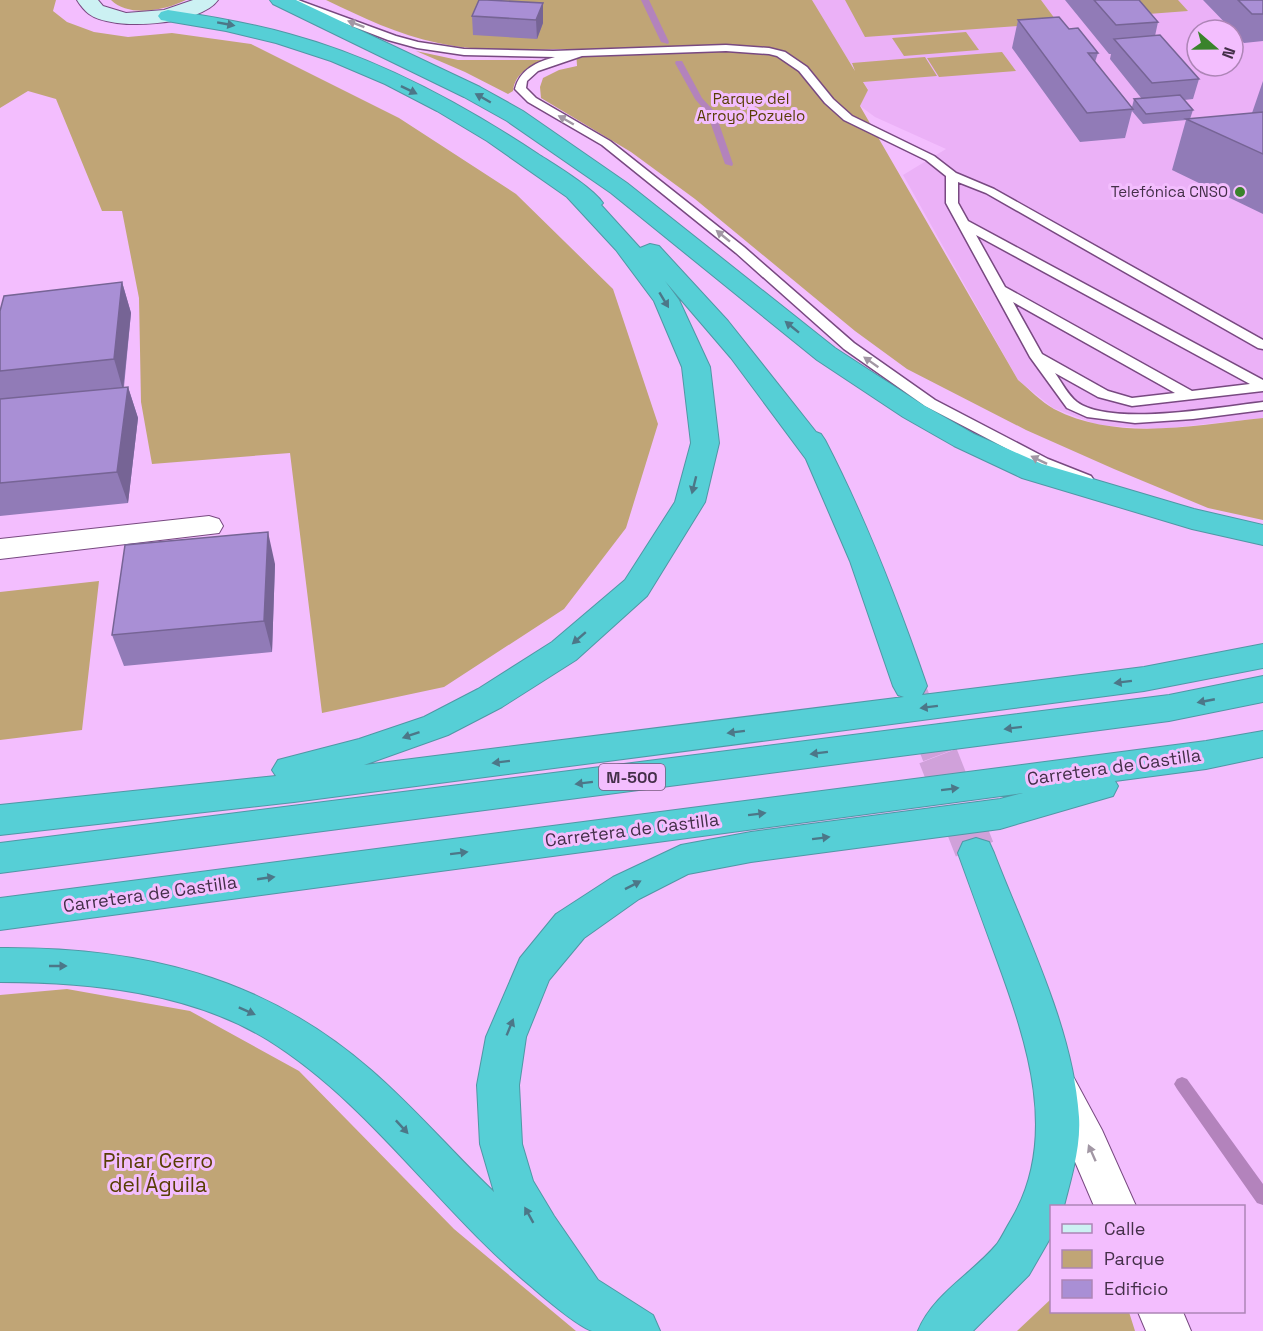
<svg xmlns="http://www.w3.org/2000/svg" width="1263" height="1331" font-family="'Space Grotesk',sans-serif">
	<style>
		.built { fill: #ebb1f7; fill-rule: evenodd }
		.green { fill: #c0a576 }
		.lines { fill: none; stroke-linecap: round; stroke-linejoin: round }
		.stream { fill: #b383bc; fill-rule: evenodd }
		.highway-tunnel-far1 { stroke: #d0a1da; stroke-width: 30; stroke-dasharray: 30 15; stroke-linecap: butt }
		.highway-tunnel { stroke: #d0a1da; stroke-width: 40; stroke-dasharray: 40 20; stroke-linecap: butt }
		.lane-casing { stroke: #784981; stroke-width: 3 }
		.street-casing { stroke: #784981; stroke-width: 2 }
		.secondary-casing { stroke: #784981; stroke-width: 2 }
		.highway-casing { stroke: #5097a5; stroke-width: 2 }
		.lane { fill: #fff; fill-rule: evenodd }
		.street { fill: #fff; fill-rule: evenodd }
		.secondary { fill: #ccf1f3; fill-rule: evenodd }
		.highway { fill: #56cfd6; fill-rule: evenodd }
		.wall { fill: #917bb7 }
		.shaded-wall { fill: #766495 }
		.building { fill: #a98fd5; stroke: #766495; stroke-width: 1.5 }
		.oneway { fill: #4c7788 }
		.oneway2 { fill: #a297a4 }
		.poi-dot { fill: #39832b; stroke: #f3befe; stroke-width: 2 }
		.labels { text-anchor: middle; stroke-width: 6; stroke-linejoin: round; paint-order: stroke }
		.far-park-label { font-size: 15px; fill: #583e04; stroke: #f3befe }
		.far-poi-label { font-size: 15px; fill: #442f49; stroke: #f3befe; text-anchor: end }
		.shield { fill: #f3befe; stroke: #785a7f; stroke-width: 1.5 }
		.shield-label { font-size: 16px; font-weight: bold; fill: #442f49 }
		.street-label { font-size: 18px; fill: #442f49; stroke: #f3befe }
		.near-park-label { font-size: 21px; fill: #583e04; stroke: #f3befe }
	</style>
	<rect width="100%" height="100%" fill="#f3befe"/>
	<path class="built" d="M812,0H1263V418L1159,429L1098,425L1053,408L1018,380L903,175L946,149L875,117L860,106L868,89L827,28ZM1197,30H1233V66H1197Z"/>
	<path class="green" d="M0,0H56L53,11L67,22L94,32L128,37L172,33L251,44L399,118L516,194L613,289L658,424L626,528L564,609L444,687L322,713L290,453L152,464L141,402L139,298L122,211H102L56,99L28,91L0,108Z
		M111,0H186C166,10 129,18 111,0Z
		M326,0H812L855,71L852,63L925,57L937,76L863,82L868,90L860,106L1018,380C1029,389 1041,402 1054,409C1118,442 1195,425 1263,418V520L1208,508L1114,469L1026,430L907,369L855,331L695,199L631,152L541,98L540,87L543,78L559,70L577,66L576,49C531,49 483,53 438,43C398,35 362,17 326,0Z
		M845,0H1041L1058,23L865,37Z
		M1123,0H1178L1188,11L1135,15Z
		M966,32L979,50L904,56L892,38Z
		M416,51L458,60H543C528,68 515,73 513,91L508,94L465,72Z
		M1002,52L1016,71L939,77L927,58Z
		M99,581L82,730L0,740V592Z
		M67,989L190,1011L299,1071L454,1229L576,1331H0V995Z
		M1051,1299L1052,1312H1129L1135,1331H1017Z"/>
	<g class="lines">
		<path class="stream" d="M641,0H649L669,42L668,44L661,42Z
			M676,61H682L702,98L715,112L733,164L732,166L725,164L707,113L695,99L675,63Z
			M1182,1077L1187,1079L1263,1184V1205L1257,1203L1177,1089L1174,1084L1177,1079Z"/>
		<path class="highway-tunnel-far1" d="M910,686L938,758"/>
		<path class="highway-tunnel" d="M938,756L976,853"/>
		<g class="lane-casing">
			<path id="lane" d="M284,0H298L396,36L418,42L464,49L553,51L726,45L769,48L785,52L807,67L833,99L852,116L934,156L956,173L994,189L1263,340V349L1258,348L986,193L958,182V203L968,221L1263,380V391L1132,406L1098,397L1055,373C1062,383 1068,395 1077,402C1111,427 1221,407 1263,402V410L1193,419L1135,423L1087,417L1067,408L1030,357L946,203V176L926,160L844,120L825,103L799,71L777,56L769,54L726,51L582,56L538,71L527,81L526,88L536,98L610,141L744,247L854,343L935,400L1048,459L1091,476L1093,479L1091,482H1081L1038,465L925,406L844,349L736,253L602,145L528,102L515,89C520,69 537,62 555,57L464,55L417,48L388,40ZM976,235L1250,384L1192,391L1005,287ZM1013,302L1175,393L1132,398L1108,391L1042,354Z"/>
		</g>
		<g class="street-casing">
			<path id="street" d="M209,516L219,519L223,526L219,533L0,559V539Z
				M1060,1072L1074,1078L1102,1130L1136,1206H1094L1073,1157L1040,1091L1046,1078Z
				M1138,1312H1183L1191,1331H1146Z"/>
		</g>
		<g class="secondary-casing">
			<path id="secondary" d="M77,0H98L103,6L126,13L164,10L193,0H218C201,25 113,32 89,14C85,11 80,5 77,0Z"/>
		</g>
		<g class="highway-casing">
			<path id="highway" d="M270,0H296L480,87L523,111L627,183L835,348L923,405L974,434L1042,464L1194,509L1263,525V545L1192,529L1022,478L954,446L903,417L817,360L611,193L507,121L464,97L273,4Z
				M168,10C209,16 249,23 289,34C378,58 461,103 538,154C555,165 592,187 603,203L601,205L640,248L650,244L659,246L728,321L816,432L821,434L825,440C866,519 898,602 927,686L922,695L1144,667L1263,644V668L1144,691L294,802L0,835V805L276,776L272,770L278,760L359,739L424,717L478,689L552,642L625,580L675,502L691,443L682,367L654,301L616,250L567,197L487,141L437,111L385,84L331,61L276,43L226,31L161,20L158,16L161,12ZM665,281L731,358L806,459L850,561L893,686L898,695L904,697L364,765L448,735L502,707L576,660L647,596L705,502L719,443L710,367L679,300Z
				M1263,676V702L1169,721L0,873V843L1169,695Z
				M1263,731V757L1206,769L1115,781L1118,786L1113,796L1000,829L751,862L688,874L639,899L584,938L549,980L526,1037L519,1085L522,1144L533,1181L554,1216L598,1280L653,1315L660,1331C647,1331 602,1331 592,1331C576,1325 547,1300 533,1288C439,1211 372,1105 268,1040C190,992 89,982 0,982V948C141,947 263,976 371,1070C415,1108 452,1152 494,1192L480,1144L477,1085L486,1037L520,958L556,914L613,877L681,845L751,832L1000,799L1023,793L0,930V898L1206,741Z
				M976,838L989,842L994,853C1026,936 1073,1028 1079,1117C1081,1147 1071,1178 1064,1206H1052V1235L1029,1275L973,1331H918C933,1294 972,1274 997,1244C1002,1237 1006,1228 1011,1220C1060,1138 1027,1042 997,960C984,925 971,889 958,853L963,842Z"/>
		</g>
		<use href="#lane" class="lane"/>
		<use href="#street" class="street"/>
		<use href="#secondary" class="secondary"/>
		<use href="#highway" class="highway"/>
	</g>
	<path class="wall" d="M479,0L543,23L537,39L473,35L472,16Z
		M1065,0H1139L1158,22L1155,36L1199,79L1193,99L1184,100L1193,110L1190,119L1252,113L1263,81V214L1172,170L1186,120L1143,124L1132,111L1125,138L1080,142L1012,48L1018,20L1069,29L1098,53L1095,62L1132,107L1134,99H1142L1110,59L1111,54H1109Z
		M1203,0H1263V41L1244,43L1233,32V30H1232Z
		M122,282L131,313L124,387H128L138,418L128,503L0,516V311Z
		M275,564L272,652L124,666L112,635Z"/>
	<path class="shaded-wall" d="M543,3V23L537,39L536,20Z
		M122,282L131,313L123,390L114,359Z
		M128,387L138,418L128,503L117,472Z
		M268,532L275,564L272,652L264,621Z"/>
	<path class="building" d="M479,0H487L543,3L536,20L472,16Z
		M1094,0H1139L1158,22L1116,25Z
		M1238,0H1263V14H1252Z
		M1059,17L1069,29L1078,28L1098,53H1088L1133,109L1087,113L1018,20Z
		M1160,35L1199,79L1152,83L1114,39Z
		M1180,95L1193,110L1146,114L1134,99Z
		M1263,112V154L1186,119Z
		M122,282L114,359L0,371V311L4,296Z
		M128,387L117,472L0,483V399Z
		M268,532L264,621L112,635L125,545Z"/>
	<defs><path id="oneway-solid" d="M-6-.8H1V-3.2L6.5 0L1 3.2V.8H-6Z" transform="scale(1.5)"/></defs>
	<g class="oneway">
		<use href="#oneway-solid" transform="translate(226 24) rotate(10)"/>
		<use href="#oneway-solid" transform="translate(409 90) rotate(26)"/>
		<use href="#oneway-solid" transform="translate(483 98) rotate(-150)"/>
		<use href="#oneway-solid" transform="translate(664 300) rotate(59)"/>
		<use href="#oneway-solid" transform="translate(792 327) rotate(-141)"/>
		<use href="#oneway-solid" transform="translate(694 485) rotate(104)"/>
		<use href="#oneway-solid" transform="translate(579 638) rotate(139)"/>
		<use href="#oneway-solid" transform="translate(1123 682) rotate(173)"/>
		<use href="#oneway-solid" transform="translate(1206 701) rotate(169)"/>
		<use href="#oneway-solid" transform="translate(929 707) rotate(173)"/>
		<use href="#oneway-solid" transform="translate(1013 728) rotate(173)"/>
		<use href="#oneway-solid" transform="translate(736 732) rotate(173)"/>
		<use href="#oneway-solid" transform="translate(411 735) rotate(161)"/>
		<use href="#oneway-solid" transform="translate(819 753) rotate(173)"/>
		<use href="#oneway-solid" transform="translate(501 762) rotate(173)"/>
		<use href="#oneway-solid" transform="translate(584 783) rotate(173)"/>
		<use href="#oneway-solid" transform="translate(950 789) rotate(-7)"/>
		<use href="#oneway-solid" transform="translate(757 814) rotate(-7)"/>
		<use href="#oneway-solid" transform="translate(821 838) rotate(-7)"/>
		<use href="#oneway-solid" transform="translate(459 853) rotate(-7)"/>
		<use href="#oneway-solid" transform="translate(266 878) rotate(-8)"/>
		<use href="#oneway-solid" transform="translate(633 885) rotate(-27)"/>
		<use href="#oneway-solid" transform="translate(58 966)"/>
		<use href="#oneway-solid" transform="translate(247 1011) rotate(24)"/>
		<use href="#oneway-solid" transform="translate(510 1027) rotate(-68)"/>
		<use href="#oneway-solid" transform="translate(402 1127) rotate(47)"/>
		<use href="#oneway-solid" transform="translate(529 1215) rotate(-119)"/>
	</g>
	<g class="oneway2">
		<use href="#oneway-solid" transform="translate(356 24) rotate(-159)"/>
		<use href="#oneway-solid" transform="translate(566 120) rotate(-150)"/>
		<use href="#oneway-solid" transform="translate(723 236) rotate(-141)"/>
		<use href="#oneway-solid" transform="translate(871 362) rotate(-145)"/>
		<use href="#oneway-solid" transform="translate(1039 460) rotate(-154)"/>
		<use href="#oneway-solid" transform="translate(1092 1153) rotate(-114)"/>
	</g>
	<circle class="poi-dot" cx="1240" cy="192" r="6"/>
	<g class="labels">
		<g class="far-park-label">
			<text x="751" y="104">Parque del<tspan x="751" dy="17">Arroyo Pozuelo</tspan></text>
		</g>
		<g class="far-poi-label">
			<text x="1228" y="197">Telefónica CNSO</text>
		</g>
		<rect class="shield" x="599" y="764" width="66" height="26" rx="4.5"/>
		<g class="shield-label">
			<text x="632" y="783">M-500</text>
		</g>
		<g class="street-label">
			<text transform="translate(1114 767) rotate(-8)" y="6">Carretera de Castilla</text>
			<text transform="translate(632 830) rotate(-7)" y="6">Carretera de Castilla</text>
			<text transform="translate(150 894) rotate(-8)" y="6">Carretera de Castilla</text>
		</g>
		<g class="near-park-label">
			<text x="158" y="1168">Pinar Cerro<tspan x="158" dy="24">del Águila</tspan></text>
		</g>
	</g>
	<rect x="1050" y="1205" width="195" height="108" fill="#f3befe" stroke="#ad85b6" stroke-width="1.5"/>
	<rect x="1062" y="1224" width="30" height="9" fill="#ccf1f3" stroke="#ad85b6" stroke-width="1.5"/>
	<text x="1104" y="1235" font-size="18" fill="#442f49">Calle</text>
	<rect x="1062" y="1250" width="30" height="18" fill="#c0a576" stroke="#ad85b6" stroke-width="1.5"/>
	<text x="1104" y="1265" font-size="18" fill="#442f49">Parque</text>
	<rect x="1062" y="1280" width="30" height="18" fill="#a98fd5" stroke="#ad85b6" stroke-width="1.5"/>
	<text x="1104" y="1295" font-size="18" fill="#442f49">Edificio</text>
	<g transform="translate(1215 48) rotate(110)"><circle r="28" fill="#f3befe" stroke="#ad85b6" stroke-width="1.5"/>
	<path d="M0-4.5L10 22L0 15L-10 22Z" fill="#39832b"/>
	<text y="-9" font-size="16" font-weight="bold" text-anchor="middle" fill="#442f49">N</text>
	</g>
</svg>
